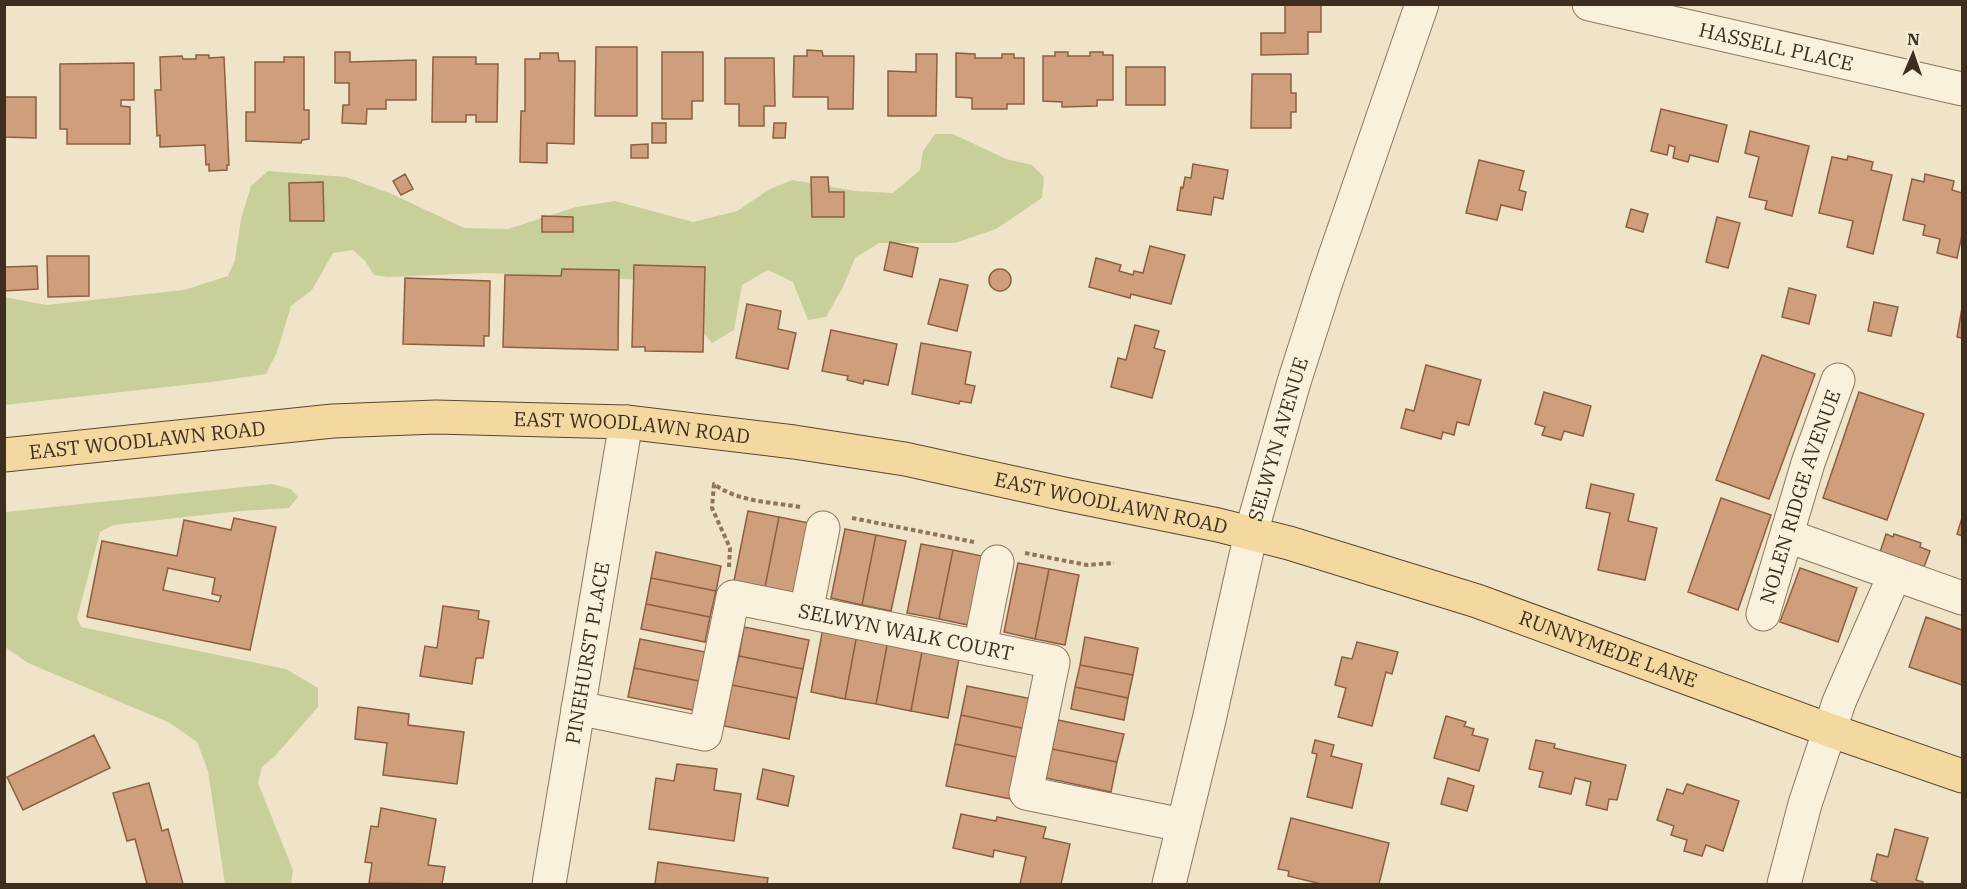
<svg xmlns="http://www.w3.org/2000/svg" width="1967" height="889" font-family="'IBM Plex Serif',serif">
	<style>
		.green { fill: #c9cf9b }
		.building { fill: #cf9f7d; stroke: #8d5f41; stroke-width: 1.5; fill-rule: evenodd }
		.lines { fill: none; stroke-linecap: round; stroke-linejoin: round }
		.minor-casing { stroke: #8d765c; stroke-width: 35 }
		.major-casing { stroke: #5b4430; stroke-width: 35 }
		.path { stroke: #8d765c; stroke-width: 4; stroke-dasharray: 4.5 3; stroke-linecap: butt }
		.minor { stroke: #faf1dc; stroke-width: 33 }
		.major { stroke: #f3d9a0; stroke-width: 33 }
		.labels { text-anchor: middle; stroke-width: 4.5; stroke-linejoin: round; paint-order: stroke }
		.street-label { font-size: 20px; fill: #3d2e20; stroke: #f7eed8 }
	</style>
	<rect width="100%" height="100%" fill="#f0e4c8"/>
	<path class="green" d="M935,134H953L1006,159L1032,165L1044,177L1042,198L996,229L955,243H879L855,258L843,287L826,317L808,320L793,282L768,270L742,285L734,330L712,343L686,312L646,280L484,273L388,277L374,275L365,261L353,250L333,253L312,290L291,306L277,352L266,374L211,382L5,405L4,297L46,305L184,290L228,276L235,260L241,219L251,186L268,171L346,177L392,194L464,228L508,229L576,207L615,201L693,222L737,211L770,189L792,180L856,191L893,193L920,170L923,151Z
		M272,484L291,489L298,497L289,508L240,511L113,525L100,532L77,618L81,627L286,669L318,688V707L275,756L262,767L258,783L293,870L291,884H225L208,771L197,742L170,723L28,663L5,647V512Z"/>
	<path class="building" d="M1285,4H1321V32H1308V54L1261,55V33H1285Z
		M596,47H637V116H595Z
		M807,50L822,51L823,56H854L853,109H828V97H793L794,56H807Z
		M335,52H350V62L416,60V100H386V109H367L366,124L342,123L343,105H349V83H335Z
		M662,52H703V101H692V119H662Z
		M1055,52H1068V56H1090V52H1103V55H1113V100H1097V106L1062,107V102L1043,101V56H1055Z
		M540,53H558L559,61H575L574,144L547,143V163L520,162L521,111H525V59H540Z
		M956,53L975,54V58H1002V54H1014V58H1024V104H1007V109H972V98L956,97Z
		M916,54H937L936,116H888V71L916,72Z
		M196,55H209V58L224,57L229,165H227V170L209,171V164L206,165L205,145L160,147V135L157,136L155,90H161L160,57L182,56L183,59H196Z
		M284,57H304V110H309V139L302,140L301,143L246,141V112H255V62H284Z
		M433,57H476V64H498L497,122H476V115H466V122H432Z
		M725,58H774L775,106H764V126H739V104H725Z
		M134,63V100H121V106L130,107V144H67V129H60V64Z
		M1126,67H1165V105H1126Z
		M1252,74H1291V93H1296V112H1291V128H1251Z
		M4,97H36V138L4,137Z
		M1661,109L1727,125L1718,162L1690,155L1688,162L1673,158L1675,147L1669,145L1667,155L1651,151Z
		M652,123H666V143H652Z
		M774,123H786L785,138H773Z
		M1750,131L1809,146L1792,216L1765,209L1767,201L1749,197L1759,157L1745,153Z
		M648,144V158H631V145Z
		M1848,156L1873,162L1871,170L1892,175L1873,254L1847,247L1853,221L1819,213L1832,157L1847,160Z
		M1479,160L1524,171L1519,190L1526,192L1522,210L1501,205L1497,220L1466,213Z
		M1193,164L1228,170L1223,199L1214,197L1211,215L1177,210L1181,187L1183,188L1185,177L1191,178Z
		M405,174L413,189L401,195L393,181Z
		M1925,174L1954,181L1952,190L1962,193V235L1957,258L1937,253L1940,239L1923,235L1925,225L1903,220L1912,179L1924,182Z
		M811,177H828L829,192H844V217H812Z
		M323,182L324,221H290L289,183Z
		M1631,209L1648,214L1643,232L1626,227Z
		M542,216L573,217V232H542Z
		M1717,217L1740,223L1728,268L1706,262Z
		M890,242L918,248L912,277L884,270Z
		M1150,246L1185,255L1171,304L1131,294L1130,298L1089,287L1096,258L1121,265L1119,271L1133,275L1134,271L1143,273Z
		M47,256H89V296L48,297Z
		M634,265L705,267L703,352L645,351V347H632Z
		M37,266L38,289L4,291V267Z
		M562,269L619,270L618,350L503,347L505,275L561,276Z
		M989 280a11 11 0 1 1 22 0a11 11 0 1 1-22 0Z
		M405,278L490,281L489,336H484V346L403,344Z
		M940,279L968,285L957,331L928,324Z
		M1789,288L1816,295L1809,324L1782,317Z
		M1874,302L1898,307L1891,336L1868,331Z
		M747,304L781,311L778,329L796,333L788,369L736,358Z
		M1962,308V338L1957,337Z
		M1135,325L1159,331L1154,348L1165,351L1152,398L1111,387L1118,358L1126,360Z
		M831,330L897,344L888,385L864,380L863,384L847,380L848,376L822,371Z
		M921,343L971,352L965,384L975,386L971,403L960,401L959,404L912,394Z
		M1762,355L1815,374L1769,499L1716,480Z
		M1426,365L1481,380L1469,425L1457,422L1454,435L1443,432L1441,439L1401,428L1406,409L1414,411Z
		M1544,392L1591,406L1583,436L1564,431L1561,440L1542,435L1545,427L1535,424Z
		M1859,392L1924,414L1887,520L1823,498Z
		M1591,484L1634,494L1628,521L1657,528L1645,580L1598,570L1610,513L1586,508Z
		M1721,498L1771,515L1738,610L1688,592Z
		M748,511L779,517L765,587L734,581Z
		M779,517L809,523L795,593L765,587Z
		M234,518L276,527L250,650L87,617L102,541L177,556L184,520L231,530ZM168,568L215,578L212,594L221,596L219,602L163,590Z
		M1962,518V536L1957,534Z
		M845,529L876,535L862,605L831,598Z
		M1886,534L1893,537L1894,534L1921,543L1920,547L1930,551L1924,567L1880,552Z
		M876,535L906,541L891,611L862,605Z
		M921,544L953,550L939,619L907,613Z
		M953,550L982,556L968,625L939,619Z
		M656,552L721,566L716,591L651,578Z
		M1018,563L1049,569L1035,639L1004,632Z
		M1800,568L1857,588L1838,642L1780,622Z
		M1049,569L1079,575L1065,645L1035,639Z
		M651,578L716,591L710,617L646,604Z
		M646,604L710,617L705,642L641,629Z
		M443,606L479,611L478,619L489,621L483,658H476L472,684L420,676L425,646L437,648Z
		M1926,617L1962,630V685L1909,667Z
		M744,627L809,640L803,669L739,656Z
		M823,628L857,634L845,699L811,692Z
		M857,634L888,640L876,704L845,699Z
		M1085,637L1138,648L1133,675L1080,665Z
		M640,639L705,652L699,681L634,668Z
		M888,640L923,646L911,711L876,704Z
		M1357,642L1398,652L1392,674L1386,672L1372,726L1338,717L1346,688L1335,685L1342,657L1352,659Z
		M923,646L960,653L948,718L911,711Z
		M739,656L803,669L797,698L732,685Z
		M1080,665L1133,675L1128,698L1075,687Z
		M634,668L699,681L693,710L628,697Z
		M732,685L797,698L789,739L724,726Z
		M967,686L1032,699L1026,729L961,715Z
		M1075,687L1128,698L1124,720L1071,709Z
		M358,707L409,714L408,725L464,732L457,784L383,775L387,743L355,739Z
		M961,715L1026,729L1020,758L955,744Z
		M1446,716L1466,722L1464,726L1474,729L1472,735L1488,739L1479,771L1434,758Z
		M1058,720L1124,734L1117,762L1052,749Z
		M94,735L110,768L23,810L7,777Z
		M1315,740L1334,745L1331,756L1362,764L1352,808L1307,797L1317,754L1312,753Z
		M1536,740L1555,744L1554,748L1626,765L1617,800L1609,799L1607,810L1586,805L1591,782L1575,778L1571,794L1539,787L1543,772L1529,769Z
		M955,744L1020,758L1011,799L946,786Z
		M1052,749L1117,762L1111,792L1046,778Z
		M677,764L717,769L714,790L741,794L734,841L649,829L656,778L674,781Z
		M763,769L794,776L788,806L757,799Z
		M1448,778L1474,786L1467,811L1441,804Z
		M149,783L162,831L168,829L183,884H147L135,839L127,841L113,793Z
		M1687,784L1739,801L1723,851L1706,845L1702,856L1684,851L1687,840L1671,835L1674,826L1657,820L1667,789L1683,794Z
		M381,808L436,819L428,865L445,867L442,884L369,883L372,863L365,862L371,826L378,827Z
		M961,814L996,821L997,817L1046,827L1043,838L1070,844L1061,884H1020L1026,857L994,850L993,857L953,848Z
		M1291,818L1389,843L1379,884H1321L1288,876L1289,871L1278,869Z
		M1895,829L1928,838L1916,880L1923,882V884H1876L1877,882L1871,880L1877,854L1888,857Z
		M658,862L768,878L767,884H655Z"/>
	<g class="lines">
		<g class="minor-casing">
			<g id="minor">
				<path id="s1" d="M1589,4L1962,89"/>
				<path d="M1788,536L1962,598"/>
				<path d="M806,612L823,528"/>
				<path id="s2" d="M1763,614L1808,463L1838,380"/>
				<path d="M980,647L997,562"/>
				<path id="s3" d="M578,708L705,734L733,597L1053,662L1026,793L1182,825"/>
				<path id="s4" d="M549,884L626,422"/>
				<path id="s5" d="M1169,884L1209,720L1251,533L1294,382L1326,282L1422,4"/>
				<path d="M1784,884L1805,804L1839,702L1895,574"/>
			</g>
		</g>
		<g class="major-casing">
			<g id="major">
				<path id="s6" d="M4,455L333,421L436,417L626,422L794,442L905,459L1069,495L1218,525L1289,543L1477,601L1829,730L1962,776"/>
			</g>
		</g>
		<path class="path" d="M852,518L974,542
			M1025,553L1087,565L1114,563
			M729,567L730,548L712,508L714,484C738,502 771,502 800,507"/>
		<use href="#minor" class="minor"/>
		<use href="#major" class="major"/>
	</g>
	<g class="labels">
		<g class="street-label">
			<text dy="7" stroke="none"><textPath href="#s1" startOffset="192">HASSELL PLACE</textPath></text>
			<text dy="7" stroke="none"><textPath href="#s6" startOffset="630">EAST WOODLAWN ROAD</textPath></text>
			<text dy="7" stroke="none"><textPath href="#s6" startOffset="144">EAST WOODLAWN ROAD</textPath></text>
			<text dy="7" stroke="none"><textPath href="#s5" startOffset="458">SELWYN AVENUE</textPath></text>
			<text dy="7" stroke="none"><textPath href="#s2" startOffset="123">NOLEN RIDGE AVENUE</textPath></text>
			<text dy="7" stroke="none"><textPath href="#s6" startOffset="1116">EAST WOODLAWN ROAD</textPath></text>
			<text dy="7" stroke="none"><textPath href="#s3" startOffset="446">SELWYN WALK COURT</textPath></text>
			<text dy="7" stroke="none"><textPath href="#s6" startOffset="1635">RUNNYMEDE LANE</textPath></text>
			<text dy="7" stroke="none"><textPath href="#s4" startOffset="234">PINEHURST PLACE</textPath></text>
		</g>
	</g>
	<rect width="1967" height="889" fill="none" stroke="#3d2e20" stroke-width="12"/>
	<g transform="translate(1913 54) rotate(2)" stroke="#f7eed8" stroke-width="4.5" paint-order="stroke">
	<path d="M0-4.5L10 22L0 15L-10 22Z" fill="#3d2e20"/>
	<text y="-9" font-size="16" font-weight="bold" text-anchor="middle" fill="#3d2e20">N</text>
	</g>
</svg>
